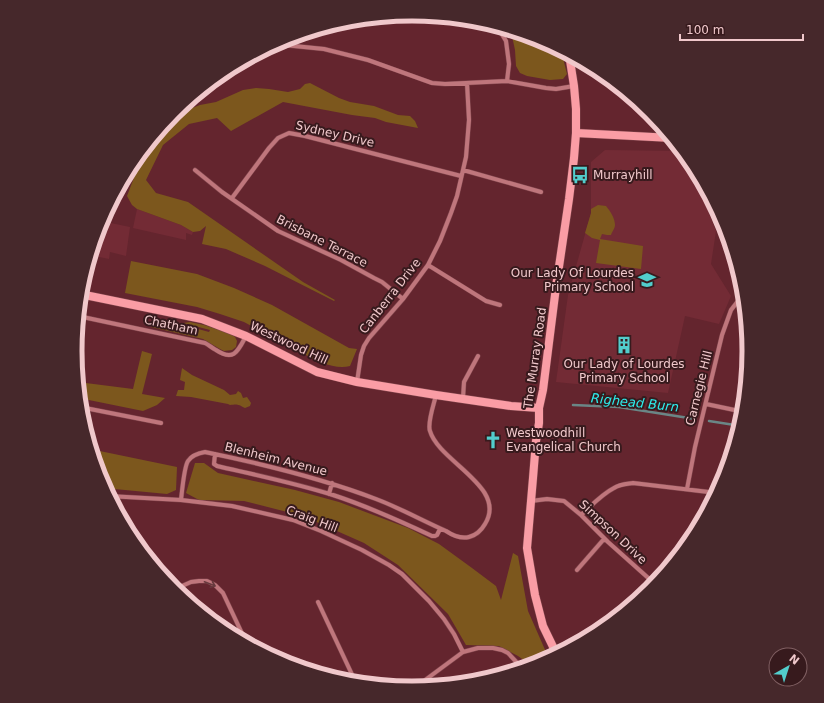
<svg xmlns="http://www.w3.org/2000/svg" width="824" height="703" font-family="'DejaVu Sans',sans-serif">
	<style>
		.built { fill: #732b35 }
		.green { fill: #7c571d }
		.lines { fill: none; stroke-linecap: round; stroke-linejoin: round }
		.stream { stroke: #6a8686; stroke-width: 2.5 }
		.street-casing { stroke: #80464d; stroke-width: 5 }
		.secondary-casing { stroke: #80464d; stroke-width: 9 }
		.street { stroke: #bf767c; stroke-width: 4 }
		.secondary { stroke: #fa9da5; stroke-width: 8 }
		.oneway { stroke: #673a3e }
		.labels { text-anchor: middle; stroke-width: 4; stroke-linejoin: round; paint-order: stroke }
		.street-label { font-size: 12px; fill: #f0c8cb; stroke: #371a1d }
		.poi-label { font-size: 12px; fill: #f0c8cb; stroke: #371a1d; text-anchor: start }
		.water-label { font-size: 13px; font-style: italic; fill: #2cedec; stroke: #371a1d }
		.rim { fill: none; stroke: #f0c8cb; stroke-width: 5 }
	</style>
	<rect width="100%" height="100%" fill="#64252e"/>
	<path class="built" d="M605,150L682,151L688,159V163L702,195L716,231L711,264L731,296L719,324L685,316L668,393L556,382L568,295L591,213V162Z
		M137,209L181,225L193,232L192,235L186,233V240L133,228Z
		M101,221L130,227L126,256L110,252L109,259L90,255Z"/>
	<path class="green" d="M508,30L541,40L561,50L567,74L563,79L550,80L527,76L520,73L516,66L515,50L512,36Z
		M310,83L339,98L350,102L374,106L398,115L410,116L415,121L418,128L386,122L375,118L352,115L283,102L231,131L217,118L189,124L163,145L146,180L156,193L188,202L303,282L335,300L334,301L265,266L226,249L202,244L206,226L200,231L193,232L181,225L137,209L132,205L127,196L140,162L149,151L154,141L158,134L173,119L187,110L200,105L216,102L243,90L256,88L269,89L288,92L300,89L305,84Z
		M598,205L606,206C610,211 615,218 615,225C615,228 612,232 611,235H607L602,234L600,239L643,246L641,269L596,263L600,240L592,238L585,233L591,213V209Z
		M131,261L197,274L234,288L272,305L349,348L357,349L350,366C335,370 317,361 304,354L303,352L294,348L293,349L244,322L220,314L197,307L125,293Z
		M154,321L191,327L209,332L210,330L183,323L190,322L204,325L229,333L235,337L237,341L236,347L232,350L224,351L220,349L203,339L151,327V323Z
		M142,351L152,354L142,394L165,398L157,405L143,411L79,398L78,382L133,389Z
		M182,368L192,375L224,390L230,395L236,394L238,391L241,393L243,398L247,397L251,403L250,406L245,408C238,404 237,404 230,405L228,404L191,397L176,396L178,390H184L185,382L180,380Z
		M90,449L177,467L176,490L167,494L104,488L100,480Z
		M195,463H204L218,473L295,490L339,502L408,528L439,544L472,568L496,586L501,600L513,553L518,556L528,611L546,652L548,660L541,663L532,666L518,656L499,646L466,645L448,614L398,565L364,543L303,516L244,501L199,500L186,493Z"/>
	<g class="lines">
		<path class="stream" d="M573,405L619,407L695,419
			M709,421L741,426"/>
		<g class="street-casing">
			<path id="street" d="M497,26L506,41L509,64L507,81
				M274,44L324,49L368,60L432,83L445,84L507,81L546,88L556,89L574,86
				M195,170L222,192L278,231L341,260L374,278L382,282L403,299
				M463,170L541,192
				M232,198L269,148L278,138L289,133L305,136L461,176
				M428,265L486,301L500,305
				M78,316L205,343C209,345 212,348 216,350C234,362 238,351 246,336
				M357,382L361,355L364,346L369,338L403,299L428,265L440,241L451,213L457,196L466,157L469,120L467,83
				M463,398L464,382L478,356
				M706,404L744,412
				M80,407L161,423
				M215,454L214,464L217,466C256,475 295,483 333,495C367,506 400,521 432,536H435L437,535L440,529
				M687,489L695,447L722,335L731,310L738,301L744,297
				M329,494L332,483
				M108,496L181,500L232,506L293,520L321,531L362,550L389,565L402,574L429,601L444,619L454,634L463,652
				M181,500C182,492 184,467 188,461C192,455 199,453 205,452C263,464 321,478 376,499C400,508 423,521 446,531C452,535 461,539 469,537C477,535 481,531 485,524C508,487 439,462 430,431C427,423 434,404 436,395
				M531,501L547,499L564,501L581,515L608,542L655,584
				M581,515C591,506 602,494 614,488C620,484 626,484 633,483L717,493
				M577,570L604,539
				M173,590L191,582L199,581H207L215,585L223,593L247,644
				M318,602L356,683
				M413,689L463,652L478,648H493L502,650L508,653L523,669"/>
		</g>
		<g class="secondary-casing">
			<path id="secondary" d="M576,133L672,138
				M80,294L202,319L246,336L317,372L357,382L436,395L511,406L539,408
				M557,655L543,626L535,595L527,548L533,478L536,441L539,423V408L543,390L556,287L569,199L574,158L576,133V109L574,86L569,54"/>
		</g>
		<use href="#street" class="street"/>
		<use href="#secondary" class="secondary"/>
	</g>
	<defs><path id="oneway-shaft" d="M-6 0H5M1.5-3L5.5 0L1.5 3" fill="none" stroke-width="1.6" stroke-linecap="round" stroke-linejoin="round"/></defs>
	<use class="oneway" href="#oneway-shaft" transform="translate(210 584) rotate(21)"/>
	<defs>
		<g id="bus-bare" transform="scale(1.38)"><path d="M-5-6H5V4H4V6H2V4H-2V6H-4V4H-5ZM-3.5-4V0h7V-4ZM-3.5 1.2v1.5H-2V1.2ZM2 1.2v1.5H3.5V1.2Z" fill="#52cdcc" stroke="#371a1d" stroke-width="2.5" paint-order="stroke"/></g>
		<g id="school-bare" transform="scale(1.38)"><path d="M0-5L7-2L0 1L-7-2ZM-4 1L0 2.5L4 1V4Q0 6-4 4Z" fill="#52cdcc" stroke="#371a1d" stroke-width="2.5" paint-order="stroke"/></g>
		<g id="building-bare" transform="scale(1.38)"><path d="M-4-6H4V6H1V3H-1V6H-4ZM-2.5-4.3h1.7v1.8h-1.7ZM.8-4.3h1.7v1.8H.8ZM-2.5-1h1.7V.8h-1.7ZM.8-1h1.7V.8H.8Z" fill="#52cdcc" stroke="#371a1d" stroke-width="2.5" paint-order="stroke"/></g>
		<g id="church-bare" transform="scale(1.38)"><path d="M-1.2-6h2.4v3.5h3.3v2.4h-3.3V6h-2.4V-.1h-3.3v-2.4h3.3Z" fill="#52cdcc" stroke="#371a1d" stroke-width="2.5" paint-order="stroke"/></g>
	</defs>
	<g fill-rule="evenodd">
		<use href="#bus-bare" x="580" y="175"/>
		<use href="#school-bare" x="647" y="280"/>
		<use href="#building-bare" x="624" y="345"/>
		<use href="#church-bare" x="493" y="440"/>
	</g>
	<g class="labels">
		<g class="street-label">
			<text transform="translate(335 134) rotate(13)" y="4">Sydney Drive</text>
			<text transform="translate(322 241) rotate(27)" y="4">Brisbane Terrace</text>
			<text transform="translate(390 296) rotate(-52)" y="4">Canberra Drive</text>
			<text transform="translate(171 325) rotate(12)" y="4">Chatham</text>
			<text transform="translate(289 343) rotate(25)" y="4">Westwood Hill</text>
			<text transform="translate(535 358) rotate(-82)" y="4">The Murray Road</text>
			<text transform="translate(699 388) rotate(-76)" y="4">Carnegie Hill</text>
			<text transform="translate(276 459) rotate(14)" y="4">Blenheim Avenue</text>
			<text transform="translate(312 519) rotate(21)" y="4">Craig Hill</text>
			<text transform="translate(613 532) rotate(43)" y="4">Simpson Drive</text>
		</g>
		<g class="poi-label">
			<text x="593" y="179">Murrayhill</text>
			<text x="634" y="277" text-anchor="end">Our Lady Of Lourdes<tspan x="634" dy="14">Primary School</tspan></text>
			<text x="624" y="368" text-anchor="middle">Our Lady of Lourdes<tspan x="624" dy="14">Primary School</tspan></text>
			<text x="506" y="437">Westwoodhill<tspan x="506" dy="14">Evangelical Church</tspan></text>
		</g>
		<g class="water-label">
			<text transform="translate(635 402) rotate(6)" y="5">Righead Burn</text>
		</g>
	</g>
	<path d="M0 0H824V703H0ZM82 351a330 330 0 1 1 660 0a330 330 0 1 1-660 0Z" fill="#46282b" fill-rule="evenodd"/>
	<path class="rim" d="M82 351a330 330 0 1 1 660 0a330 330 0 1 1-660 0Z"/>
	<g transform="translate(788 667) rotate(39)"><circle r="19" fill="#371a1d" stroke="#816063"/>
	<path d="M0-3L7 15L0 10L-7 15Z" fill="#52cdcc"/>
	<text y="-6" font-size="11" font-weight="bold" text-anchor="middle" fill="#f0c8cb">N</text>
	</g>
	<path d="M680 34v6h123v-6" fill="none" stroke="#f0c8cb" stroke-width="2"/>
	<text x="686" y="34" font-size="12" fill="#f0c8cb" stroke="#371a1d" stroke-width="3" paint-order="stroke">100 m</text>
</svg>
